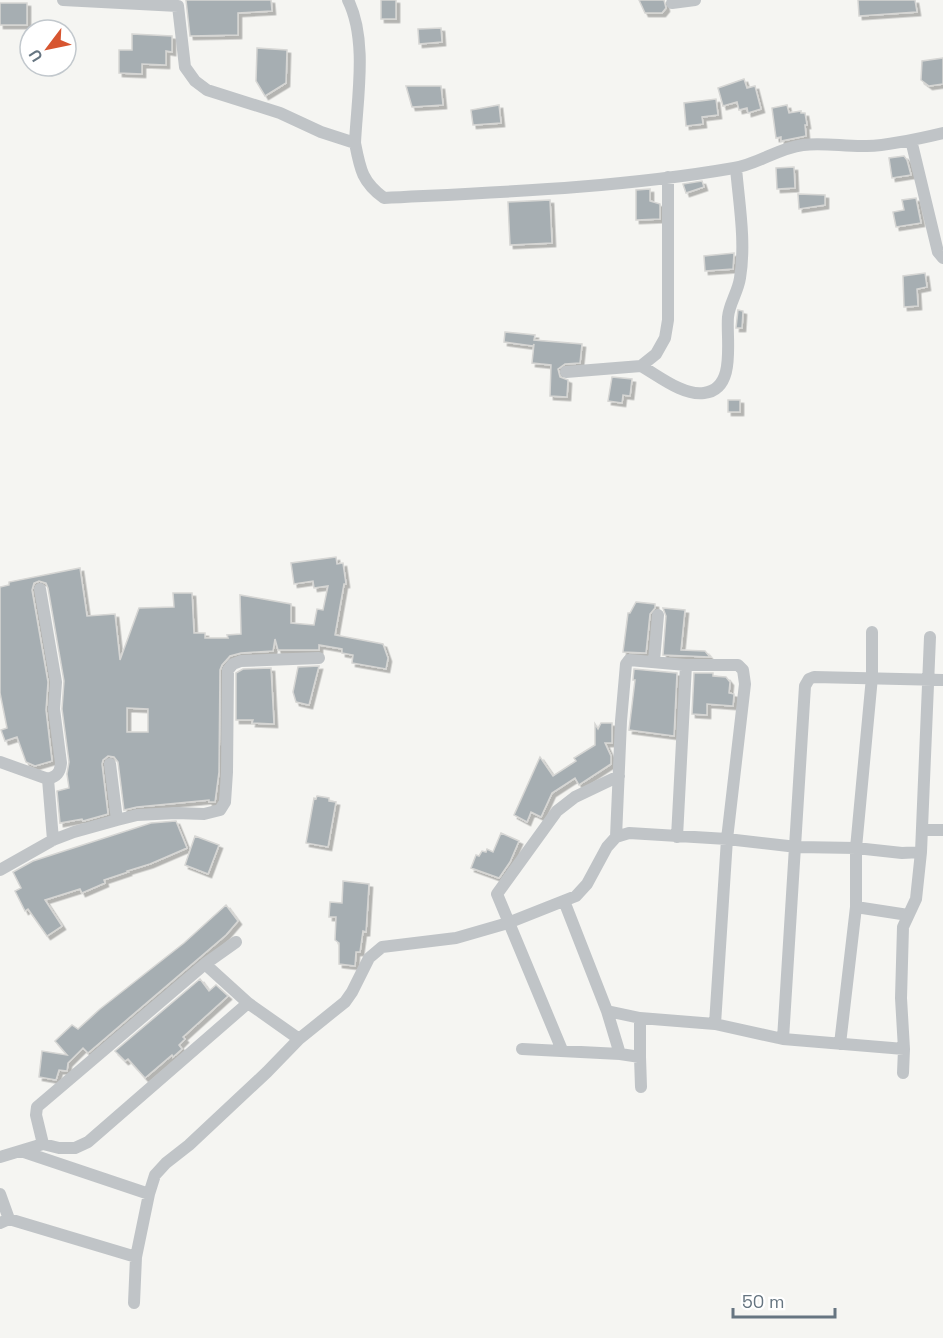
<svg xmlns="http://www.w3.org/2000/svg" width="943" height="1338" font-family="'Space Grotesk',sans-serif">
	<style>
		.building { fill: #a6aeb2; stroke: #d6d6d4; stroke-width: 1.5; fill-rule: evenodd; filter: url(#shadow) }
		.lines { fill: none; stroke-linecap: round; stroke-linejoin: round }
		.minor { stroke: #c0c4c7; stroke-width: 12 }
	</style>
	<defs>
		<filter id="shadow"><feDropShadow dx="3.5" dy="3.5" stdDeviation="0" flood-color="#0004"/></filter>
	</defs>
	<rect width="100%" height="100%" fill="#f5f5f2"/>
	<path class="building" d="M186,0H271L272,11L238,13V35L190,36Z
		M381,0H396V19H381Z
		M639,0H664L666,8L662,13H645Z
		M858,0H915L917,12L859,16Z
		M0,3H27V25H0Z
		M441,28L442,42L419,44L418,29Z
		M132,34L172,36V52L166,51V65L142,64V74L119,73V50H132Z
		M257,48L287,50L286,83L265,96L256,81Z
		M943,58V84L929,86L921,80L922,61Z
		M744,79L747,88L755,86L761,109L748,113L747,108L739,110L737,102L723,106L718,88Z
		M406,86H441L443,105L412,107Z
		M716,99L718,115L702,117L703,124L686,126L684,103Z
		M499,105L501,123L473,125L471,110Z
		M787,105L789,113L801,111V113H805L807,125H805L806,136L781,141V137L776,138L772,108Z
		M904,156L907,160L911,175L892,178L889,158Z
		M794,167L795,188L777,189L776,168Z
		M702,181L704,187L686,193L683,184Z
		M650,189V201L660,204V219L636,220V190Z
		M798,194L825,195V205L799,209Z
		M916,198L921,223L896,227L893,212L904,210L902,200Z
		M550,200L552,243L510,245L508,202Z
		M734,253L733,269L705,271L704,256Z
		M925,273L927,287L917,289L918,306L904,307L903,276Z
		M738,310L743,311L742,328H736Z
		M505,332L535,335L534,340L582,344L580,363L565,364L558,369L560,377L568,380L567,397L550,396L551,365L532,363L534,344L533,346L504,342Z
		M612,377L632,379L630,396L623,395L622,403L608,401Z
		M728,400H740V412H728Z
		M336,557L337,564L343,563L346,584H344L335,635L383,644L388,658L386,669L352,663L353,655L342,653V649L319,645V650H278L275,639L273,651L241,653L230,656L222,665L220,670L219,772L215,802H209V800L137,807L124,810L118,762L114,757L108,756L103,760L102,764L108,814L83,821L82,819L60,823L57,791L69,788L67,774L69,762L62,709L64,681L48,588L46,583L39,581L34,583L32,590L48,682L46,710L52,761L35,766L26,762L17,737L5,741L1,730L7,728L0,693V587L9,585V582L80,568L87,616L115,614L120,660L139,608L174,607L173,593H192L194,633H205V638H228L227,635L241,634L240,595L291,604V623L314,625L317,609L323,610L328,586L314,588L313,581L294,584L291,563ZM127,708L148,709V732H127Z
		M636,602L655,604V608L650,614L646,653L623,652L628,613H630Z
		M663,608L685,610L681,650L705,651L710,657L663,655L666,616Z
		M319,666L309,705L296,702L293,692L298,667Z
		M271,668L274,724L252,723L253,720H236V673L243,669Z
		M634,669L677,673L674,736L629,730L635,680H633Z
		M694,673H713V676L726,677L730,682L729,693L734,694L733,706L707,704V715L692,714Z
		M601,723H612V743H605L611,756V764L579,785L575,778L552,793L541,817L531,812L527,822L514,815L540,757L553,776L576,761L574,758L595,745V724L598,729Z
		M317,796L329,798V801L336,802L328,847L306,843L314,798L316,799Z
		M176,821L187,848L150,864L127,871L128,872L104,880L105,883L82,893L80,889L45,900L62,926L47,936L28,909L25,911L15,891L21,888L13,872L33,861L151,823Z
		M501,833L519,841L510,862L499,878L471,868L476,855L479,856L482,851L486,852L487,849L493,852Z
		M195,836L219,845L208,874L185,865Z
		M343,881L369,884L366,932L363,931L360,952H356L355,966L339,964V943L335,940L336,917H329L330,902L342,903Z
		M226,905L238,921L226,935L88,1053L83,1048L68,1063L67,1071L59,1070L56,1080L39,1077L42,1051L67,1055L55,1041L72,1025L78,1029L100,1009L184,943Z
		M200,979L209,991L216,985L228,996L183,1037L185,1039L179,1045L182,1049L173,1057L172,1055L145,1078L128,1059L125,1061L115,1051Z"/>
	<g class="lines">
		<path class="minor" d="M63,0L178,6L185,67L195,81L207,90L280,113L321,132L355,143C360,169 362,182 384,198C501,192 619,188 734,168C759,164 778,148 803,145C823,142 846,147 867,146C892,145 918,139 943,133
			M348,0C368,40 357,99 355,143
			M672,3L695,0
			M911,140L938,252L943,258
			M641,366C659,376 683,396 704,393C737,389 726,340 728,317C729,304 738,292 740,278C746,242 739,204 736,168
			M566,372L641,366L656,354L665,338L668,320V177
			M654,661L658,615
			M0,762L48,779C57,776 60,773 61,763L54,709L56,682L40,589
			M110,764L117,820
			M48,779L53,840
			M922,830H943
			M616,837L621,721L626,664L629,660L686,665H738L743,670L745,684L727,839L715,1024
			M677,837L686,665
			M0,870L53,840L74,832L117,820L137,815L176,813L204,814L220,810L225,802L227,772L228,670L233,664L241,661L319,658
			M564,901L607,1011L620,1054L640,1057V1018L715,1024L783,1039L904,1049
			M856,907L908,915
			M205,964L248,1003L299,1039
			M607,1011L640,1018
			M783,1039L805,686L809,679L814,677L943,680
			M840,1044L856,907V848L872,677V632
			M522,1049L620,1054
			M562,1050L497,894L557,811L575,797L619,776
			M640,1057L641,1087
			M903,1073L904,1049L901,998L903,927L916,899L921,852
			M43,1144L36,1115L37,1107L205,964L236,942
			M21,1151L149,1194
			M0,1157L43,1144L59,1148H75L88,1142L248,1003
			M0,1194L9,1219
			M0,1223L9,1219L136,1257L149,1194L155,1175L166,1163L189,1145L267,1072L299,1039L345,1002L352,992L369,958L382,947L456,938L508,923L576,896L587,884L607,847L616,837L629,833L727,839L797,847L856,848L902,853L921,852L930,637
			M134,1303L136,1257"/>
	</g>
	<g transform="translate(48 48) rotate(238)"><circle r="28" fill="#ffffff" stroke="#c2c8cd" stroke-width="1.5"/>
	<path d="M0-4.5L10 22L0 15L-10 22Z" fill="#d75530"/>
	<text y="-9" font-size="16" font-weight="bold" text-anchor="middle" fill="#667581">U</text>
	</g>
	<path d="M733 1308v9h102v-9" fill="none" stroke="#667581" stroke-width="3"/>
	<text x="742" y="1308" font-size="18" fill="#667581" stroke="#ffffff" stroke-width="4.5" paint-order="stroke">50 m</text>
</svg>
